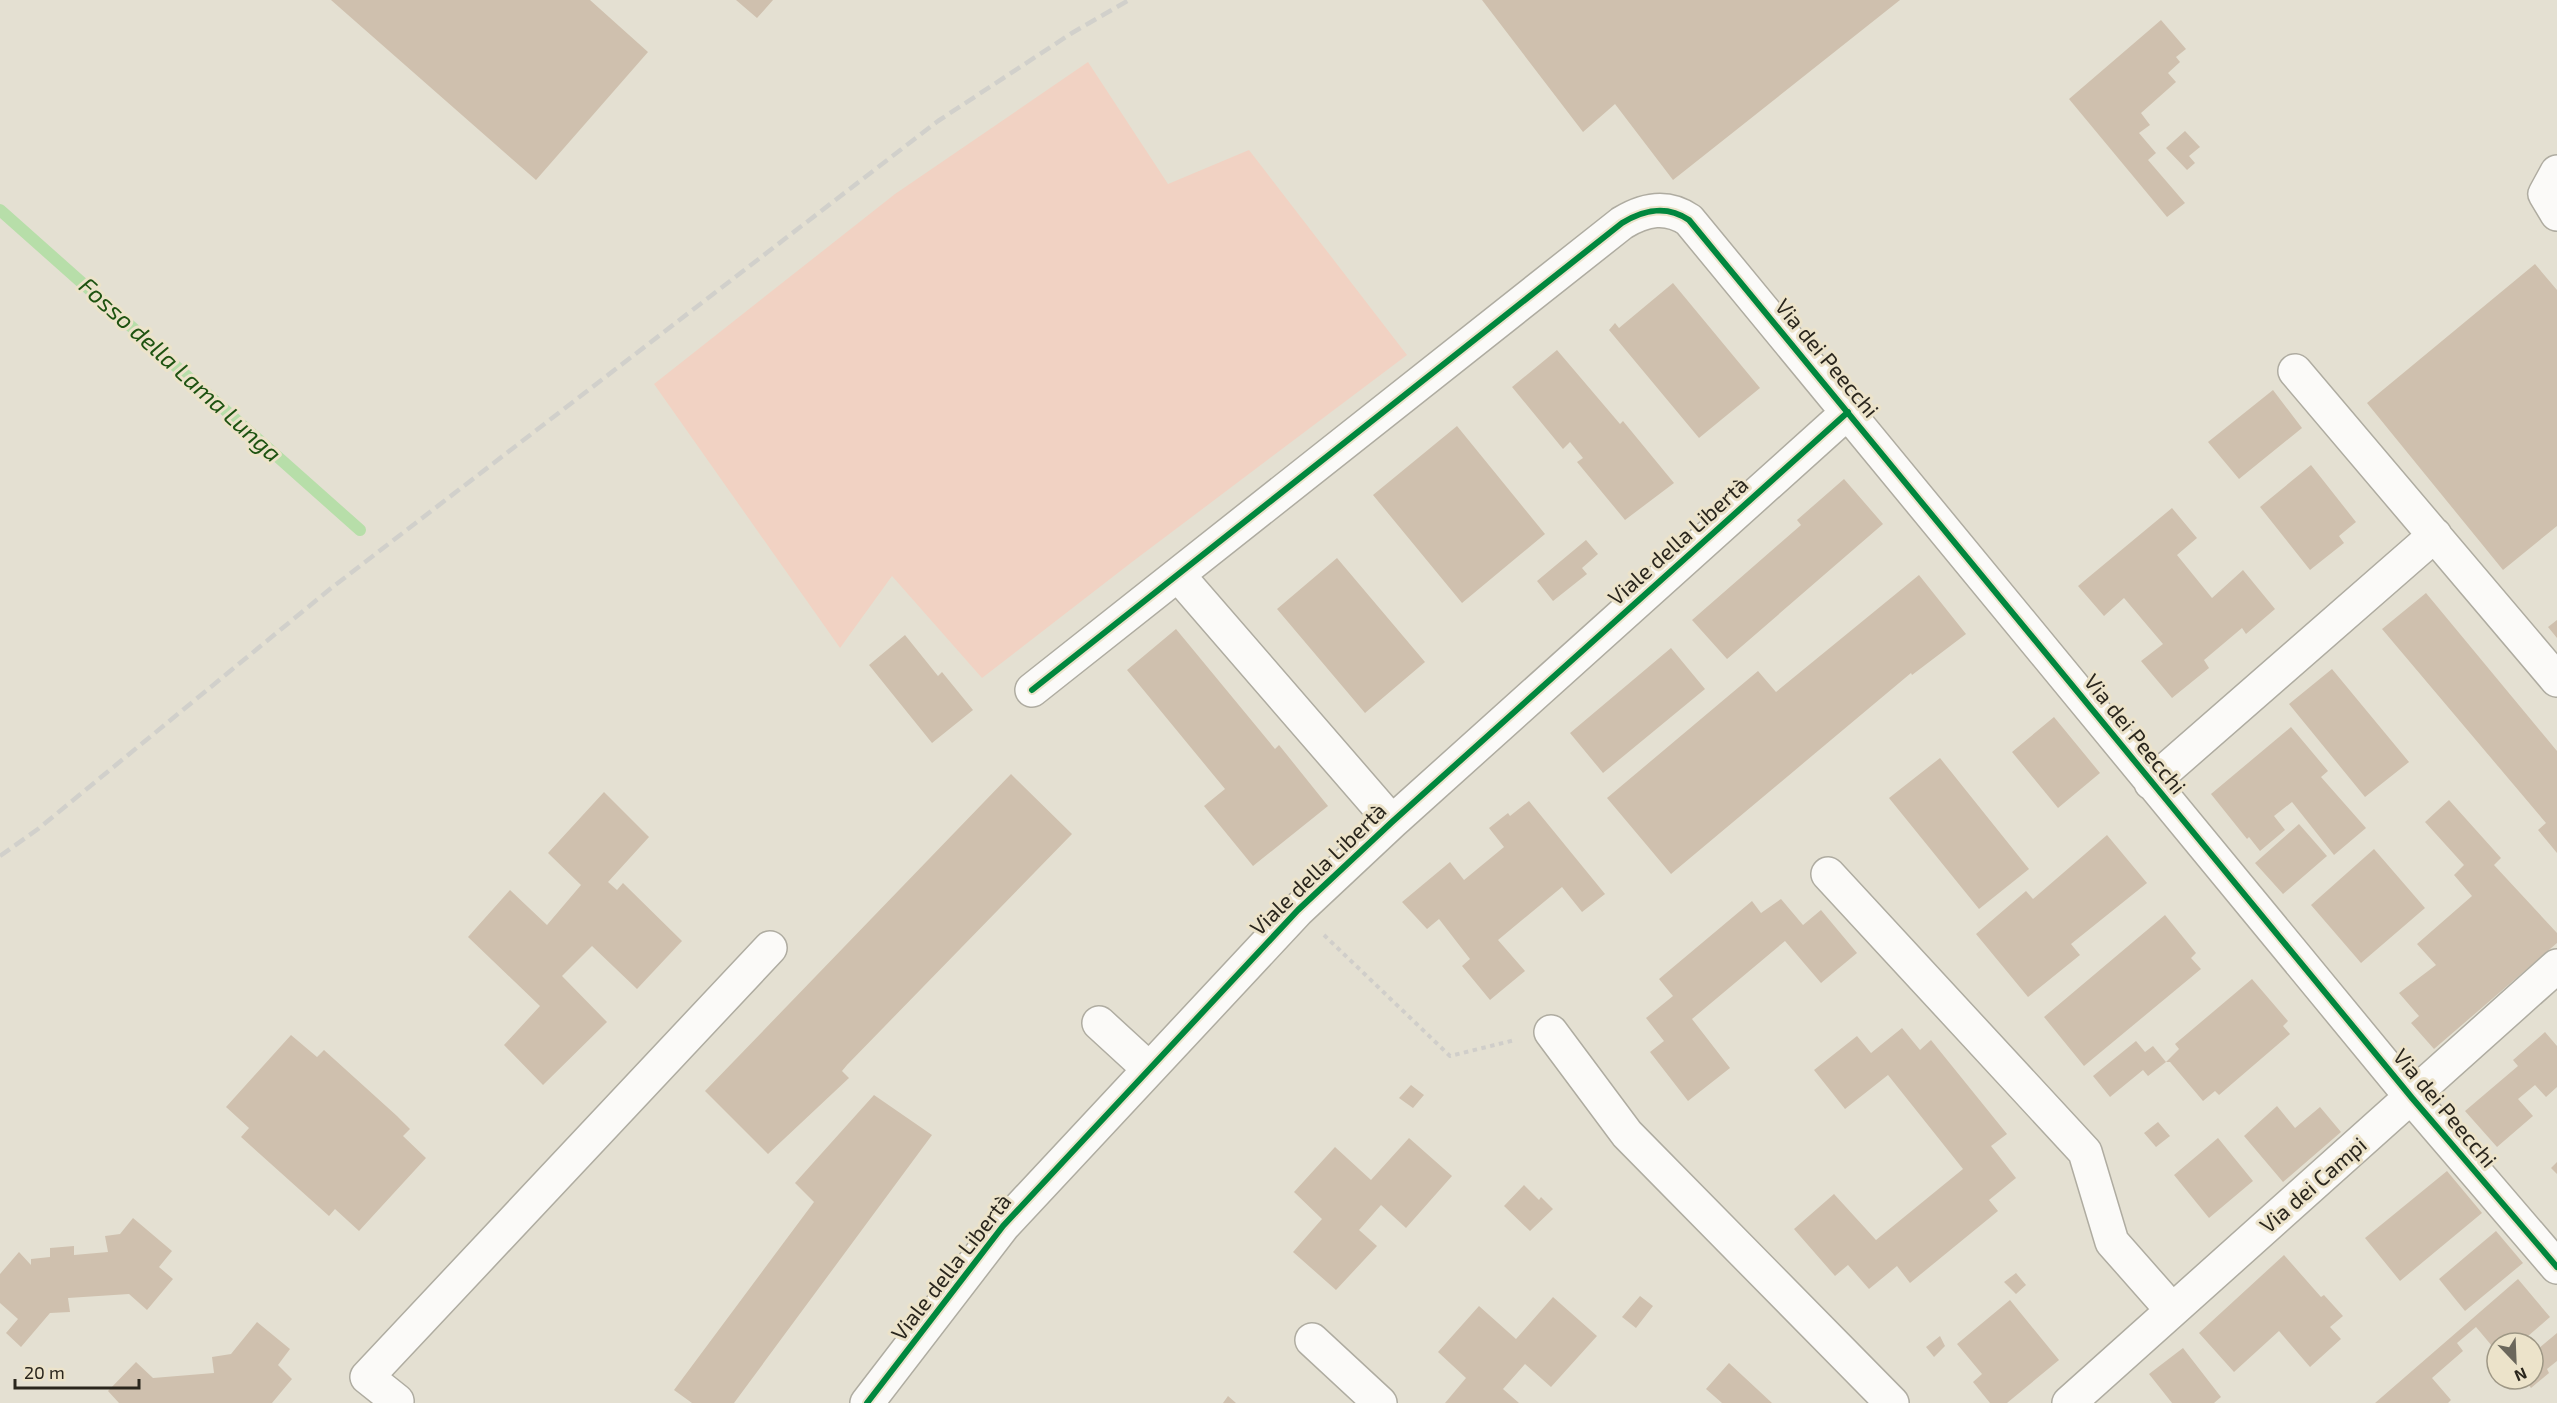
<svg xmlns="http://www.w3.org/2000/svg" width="2557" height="1403" font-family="'Exo 2',sans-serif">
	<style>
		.green { fill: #f1d2c3 }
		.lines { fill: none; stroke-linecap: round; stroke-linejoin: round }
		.stream { stroke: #b7dea9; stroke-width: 12 }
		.building { fill: #cfc0ae }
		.minor-casing { stroke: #afaca1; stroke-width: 36 }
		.path { stroke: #d0ceca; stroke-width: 4; stroke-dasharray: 4.5 4.5; stroke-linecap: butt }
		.minor { stroke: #fbfaf8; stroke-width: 33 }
		.rail { stroke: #d1d0cb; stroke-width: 4.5; stroke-dasharray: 12 6; stroke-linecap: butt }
		.cycleway-casing { stroke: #ece3ca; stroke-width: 10 }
		.cycleway { stroke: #00873e; stroke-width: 6 }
		.labels { text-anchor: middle; stroke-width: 6; stroke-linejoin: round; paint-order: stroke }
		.street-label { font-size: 22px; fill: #2a261d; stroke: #ece3ca }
		.water-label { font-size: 24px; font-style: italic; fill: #1e5311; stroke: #ece3ca }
	</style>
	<rect width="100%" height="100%" fill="#e4e0d2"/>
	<path class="green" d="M1088,62L1168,184L1249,150L1407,355L1132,562L982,678L892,576L840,648L654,384L895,194Z"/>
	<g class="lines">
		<path class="stream" d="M0,210L360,530"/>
	</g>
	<path class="building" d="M331,0H590L648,52L536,180Z
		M736,0H773L757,18Z
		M1482,0H1900L1673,180L1615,104L1583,132Z
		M2161,20L2186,49L2176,57L2180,62L2168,73L2176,82L2141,113L2150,125L2139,133L2156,153L2148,160L2185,203L2167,217L2069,99Z
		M2185,131L2200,147L2189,156L2195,163L2187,170L2166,148Z
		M2535,264L2557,290V526L2503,570L2367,403Z
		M1673,283L1760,388L1699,438L1609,330L1615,323L1619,328Z
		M1557,350L1620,424L1623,421L1674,483L1625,520L1577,462L1583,458L1570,442L1563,449L1512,387Z
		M2273,390L2302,428L2239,479L2208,442Z
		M1457,426L1545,534L1462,603L1373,495Z
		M2311,465L2356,522L2339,536L2344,543L2310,570L2260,507Z
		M1844,479L1883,524L1727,659L1692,620L1801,525L1797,520Z
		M2172,508L2197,538L2177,555L2212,598L2243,570L2275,609L2246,634L2242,628L2204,660L2209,668L2172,698L2141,661L2163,644L2124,598L2104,616L2078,586Z
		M1586,540L1598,554L1582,568L1587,574L1553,601L1537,581Z
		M1337,558L1425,662L1365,713L1277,609Z
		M1919,575L1966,634L1912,675L1911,673L1671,874L1607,798L1758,671L1776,692Z
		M2426,593L2557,751V853L2538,830L2546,823L2382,629Z
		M2557,620V638L2548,627Z
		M1176,629L1275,749L1279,745L1328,806L1253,866L1204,806L1225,789L1127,670Z
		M905,635L938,676L942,672L973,710L932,743L869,665Z
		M1671,648L1705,689L1603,773L1570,733Z
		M2332,669L2409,762L2365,797L2289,704Z
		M2054,717L2100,773L2058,808L2012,752Z
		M2291,727L2328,771L2321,777L2366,828L2334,855L2292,802L2274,816L2285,830L2260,851L2249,837L2247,839L2211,794Z
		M1940,758L2029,869L1979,909L1889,798Z
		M1011,774L1072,834L847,1065L842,1071L849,1078L768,1154L705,1091Z
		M604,792L649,837L608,882L617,890L623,883L682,941L637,989L592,946L562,976L607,1022L543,1085L504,1045L540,1006L468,937L510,890L547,925L581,885L548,853Z
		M2449,800L2501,858L2494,865L2557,933V943L2434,1049L2411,1023L2419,1016L2399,993L2436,965L2417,944L2472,896L2454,875L2464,865L2425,822Z
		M1529,801L1605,894L1582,912L1562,887L1498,940L1525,971L1490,1000L1462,966L1470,959L1439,919L1427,929L1402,902L1450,862L1464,880L1504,847L1489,828L1508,813L1510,816Z
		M2299,824L2327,856L2283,894L2255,863Z
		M2107,835L2147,883L2071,944L2080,955L2028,997L1976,934L2026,891L2033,899Z
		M2374,849L2425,908L2361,963L2311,905Z
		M1781,899L1803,925L1821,910L1857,953L1821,983L1785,941L1692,1019L1730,1068L1688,1101L1650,1052L1664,1041L1646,1018L1673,996L1659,979L1752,901L1761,913Z
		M2165,915L2196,953L2191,958L2201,969L2084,1066L2044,1017Z
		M2252,979L2288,1021L2283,1026L2290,1034L2219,1095L2215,1091L2203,1101L2170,1062H2166L2179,1049L2175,1044Z
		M1902,1028L1920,1050L1931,1040L2007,1134L1991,1146L2016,1178L1989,1200L1998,1211L1910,1283L1897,1266L1869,1289L1848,1265L1835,1276L1794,1229L1834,1194L1876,1240L1963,1169L1888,1075L1845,1109L1814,1070L1857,1036L1871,1053Z
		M2545,1032L2557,1046V1087L2546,1097L2535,1085L2518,1099L2533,1116L2497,1147L2465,1111L2518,1066L2513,1060Z
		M291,1035L317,1057L324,1050L397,1116L410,1129L403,1136L426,1158L359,1231L335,1209L329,1216L241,1137L249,1128L226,1107Z
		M2136,1041L2145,1052L2153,1046L2166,1062L2148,1076L2143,1070L2110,1097L2093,1076Z
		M1411,1085L1424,1095L1413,1108L1399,1098Z
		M874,1095L932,1135L734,1403H692L674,1390L814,1202L795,1183Z
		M2277,1106L2295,1128L2320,1107L2341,1132L2283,1182L2244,1136Z
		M2158,1122L2170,1136L2156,1147L2144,1133Z
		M1409,1138L1452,1176L1406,1228L1381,1205L1359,1230L1377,1246L1336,1290L1293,1252L1322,1219L1294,1192L1335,1147L1371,1180Z
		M2218,1138L2253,1181L2209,1218L2174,1175Z
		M2557,1162V1174L2551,1168Z
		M2447,1171L2482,1213L2400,1281L2365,1238Z
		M1524,1185L1539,1200L1541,1197L1553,1209L1530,1231L1504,1206Z
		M133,1218L172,1251L159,1267L173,1279L147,1310L129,1294L68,1298L70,1312L50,1313L21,1347L6,1333L18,1319L0,1303V1274L19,1252L31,1265V1259L50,1257V1248L74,1246V1255L108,1252L105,1236L120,1234Z
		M2496,1231L2523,1263L2465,1311L2439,1279Z
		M2284,1255L2321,1297L2324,1295L2343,1316L2330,1327L2341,1339L2310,1367L2279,1331L2234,1372L2199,1333Z
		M2016,1273L2026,1285L2016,1294L2004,1282Z
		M2518,1279L2550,1317L2520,1343H2497V1352L2476,1327L2457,1343L2463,1351L2432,1378L2451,1400L2448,1403H2375Z
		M1640,1296L1653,1306L1636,1328L1622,1317Z
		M1553,1297L1597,1336L1551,1387L1525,1364L1503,1389L1519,1403H1445L1466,1378L1438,1352L1479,1306L1516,1339Z
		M2010,1300L2059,1360L2007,1403H1990L1973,1382L1982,1374L1957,1344Z
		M257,1322L290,1349L278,1365L292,1379L272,1403H119L108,1391L136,1362L153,1378L214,1373L212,1357L231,1354Z
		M2557,1333V1361L2547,1369L2549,1373L2531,1388L2524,1379H2533V1353Z
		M1940,1336L1945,1346L1934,1357L1926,1347Z
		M2183,1348L2221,1397L2214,1403H2172L2149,1374Z
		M1729,1363L1772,1403H1722L1706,1389Z
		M1228,1396L1236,1403H1223Z"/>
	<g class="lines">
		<g class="minor-casing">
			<path id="minor" d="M2557,172L2545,194L2557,214
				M2295,371L2557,680
				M1178,575L1392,822
				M1032,690L1622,223C1645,209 1667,205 1689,220L2412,1098L2557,1267
				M2151,783L2435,535
				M1828,874L2085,1152L2112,1242L2172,1310
				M1099,1023L1148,1068
				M1551,1032L1627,1134L1892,1403
				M1312,1340L1380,1403
				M397,1401L367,1377L770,948
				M867,1403L1003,1226L1298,910L1392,822L1848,412
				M2069,1403L2557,966"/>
		</g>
		<path class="path" d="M1324,935L1450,1056L1515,1040"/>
		<use href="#minor" class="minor"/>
		<path class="rail" d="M0,856L38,829L330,589L938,121L1072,33L1129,0"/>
		<g class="cycleway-casing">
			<path id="cycleway" d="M1032,690L1622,223C1645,209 1667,205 1689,220L2412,1098L2557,1267
				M867,1403L1003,1226L1298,910L1392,822L1848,412"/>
		</g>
		<use href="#cycleway" class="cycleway"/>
	</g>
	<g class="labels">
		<g class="street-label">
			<text transform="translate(1827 358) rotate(50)" y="8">Via dei Peecchi</text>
			<text transform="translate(1678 541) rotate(-42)" y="8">Viale della Libertà</text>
			<text transform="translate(2135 734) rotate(51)" y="8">Via dei Peecchi</text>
			<text transform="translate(1318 869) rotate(-44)" y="8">Viale della Libertà</text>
			<text transform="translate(2445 1108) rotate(50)" y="8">Via dei Peecchi</text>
			<text transform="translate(2313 1185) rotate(-41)" y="8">Via dei Campi</text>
			<text transform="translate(951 1267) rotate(-52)" y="8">Viale della Libertà</text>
		</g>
		<g class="water-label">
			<text transform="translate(180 370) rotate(42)" y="8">Fosso della Lama Lunga</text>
		</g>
	</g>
	<g transform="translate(2515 1361) rotate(157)"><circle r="28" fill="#ece3ca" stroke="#9e9785" stroke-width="1.5"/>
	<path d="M0-4.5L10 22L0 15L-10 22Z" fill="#6b675c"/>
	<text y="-9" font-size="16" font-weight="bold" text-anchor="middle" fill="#2a261d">N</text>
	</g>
	<path d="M15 1379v9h124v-9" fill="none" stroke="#2a261d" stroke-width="3"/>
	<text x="24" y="1379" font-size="18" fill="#2a261d" stroke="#ece3ca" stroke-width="4.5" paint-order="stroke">20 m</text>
</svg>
